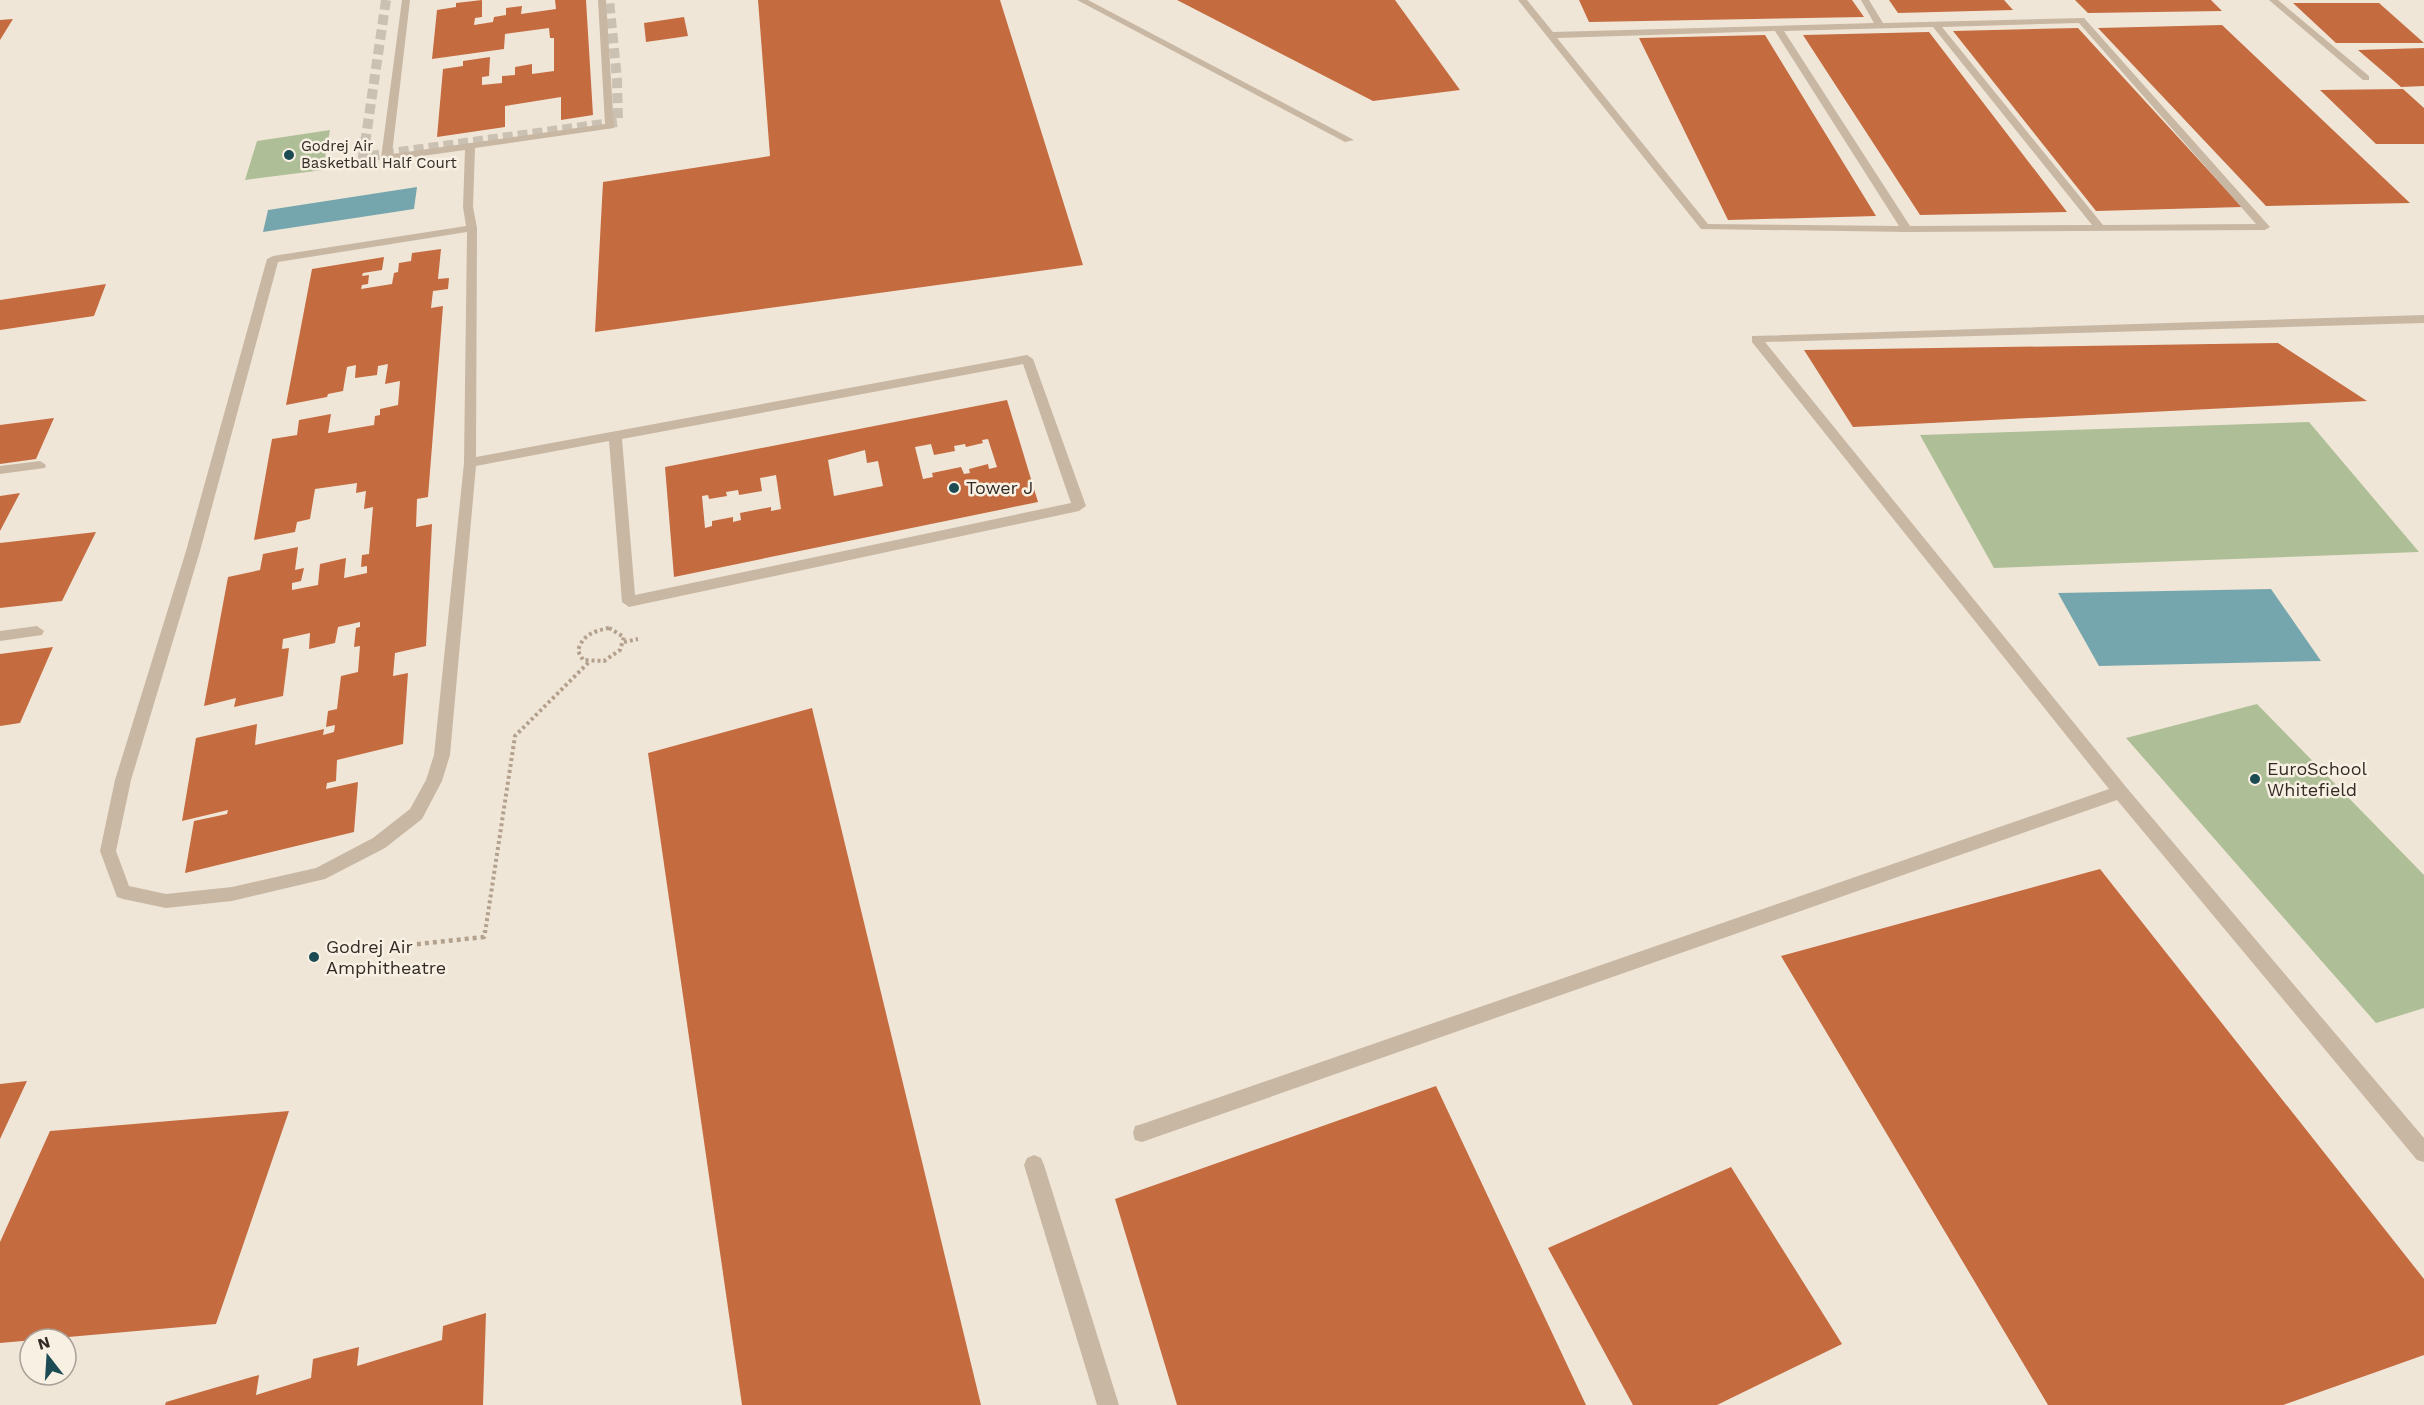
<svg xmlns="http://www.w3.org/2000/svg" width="2424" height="1405" font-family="'Work Sans',sans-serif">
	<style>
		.green { fill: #aebf97 }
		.water { fill: #76a6ad }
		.building { fill: #c56b40; fill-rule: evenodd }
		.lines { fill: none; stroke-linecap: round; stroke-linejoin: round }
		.minor-tunnel { stroke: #cac1b3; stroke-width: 10; stroke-dasharray: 10 5; stroke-linecap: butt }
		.path-far1 { stroke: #b3a18e; stroke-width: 4; stroke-dasharray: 3 3; stroke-linecap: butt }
		.path { stroke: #b3a18e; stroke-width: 4.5; stroke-dasharray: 4 4; stroke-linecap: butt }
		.minor { fill: #c8b7a3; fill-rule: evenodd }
		.poi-dot { fill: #1c4b53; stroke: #f8f0e3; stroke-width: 2 }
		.labels { text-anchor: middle; stroke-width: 5; stroke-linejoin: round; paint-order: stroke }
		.far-poi-label { font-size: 15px; fill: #332b25; stroke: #f8f0e3; text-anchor: start }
		.poi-label { font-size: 18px; fill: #332b25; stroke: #f8f0e3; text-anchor: start }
	</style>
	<rect width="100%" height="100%" fill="#f0e6d7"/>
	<path class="green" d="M330,130L323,170L245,180L257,141Z
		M2309,422L2419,552L1994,568L1920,435Z
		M2257,704L2424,875V1008L2376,1023L2126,738Z"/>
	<path class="water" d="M417,187L414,209L263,232L268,210Z
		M2271,589L2321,661L2099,666L2058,593Z"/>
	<path class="building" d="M482,0V17L475,18L474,25L493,22L494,17L506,15V8L522,6L521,14L556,9L555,0H586L593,115L561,120V97L505,106V127L437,137L443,69L463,66V61L490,57L489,76L482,77V85L502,83V76L515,75V67L532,64V74L554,71V38H550L549,28L505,34L504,49L432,59L437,10L456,7V3Z
		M758,0H1000L1083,265L595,332L603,182L770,156Z
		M1177,0H1395L1460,90L1373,101Z
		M1579,0H1852L1864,17L1589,22Z
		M1889,0H2004L2013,10L1898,13Z
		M2075,0H2211L2222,11L2088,13Z
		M2293,3H2379L2424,43H2336Z
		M684,17L688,36L646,42L644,23Z
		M13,19L0,40V20Z
		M2222,25L2410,203L2266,206L2098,28Z
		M2078,28L2242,207L2096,211L1953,31Z
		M1929,32L2067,212L1920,215L1803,35Z
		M1765,35L1876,216L1728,220L1639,38Z
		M2424,48V86L2401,87L2358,50Z
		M2403,89L2424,108V144H2376L2320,90Z
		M441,249L438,279L449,278L448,289L433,291L431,308L443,306L428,497L417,499L416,527L432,524L426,646L395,653L393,676L408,673L403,744L337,760L336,781L327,783L326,789L358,782L354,832L185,873L194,821L227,814L228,810L182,821L196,738L257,724L255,745L324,729L323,735L334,732L335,725L326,727L328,711L337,709L341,676L358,672L360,646L354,647L356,628L360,627V622L338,627L335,643L309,649L310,633L283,639L282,649L289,648L283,696L234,707L236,698L204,706L228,577L260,570L263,554L298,547L295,570L304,568L301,581L292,583V590L318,585L320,564L346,558L344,578L367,573V566L361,567L362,555L369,554L373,507L364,509L366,491L356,493L357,483L315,489L310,519L297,522L295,532L254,540L272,439L297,435L299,420L331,414L328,433L374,425L375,416L380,415V409L398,405L400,381L385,384L388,364L378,366L377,375L355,378L356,365L347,367L343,391L328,394L327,397L286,405L312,269L384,257L382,270L363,273L362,276L369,275L368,284L362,285L361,289L392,284L394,273L398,272L399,263L411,261L412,253Z
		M106,284L94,316L0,330V300Z
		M2278,343L2367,401L1853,427L1804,350Z
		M1007,400L1038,502L674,577L665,467ZM988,439L997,467L989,469L988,464L969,469L970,473L964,474L961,467L932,473L933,477L923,479L915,447L931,444L934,455L955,451L954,446L965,444L966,447L983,443L982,440ZM865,450L867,463L878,461L883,486L834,496L828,460ZM776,475L781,509L771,511V507L740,513L741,520L733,522V517L712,521V526L705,528L702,496L708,495L709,499L727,496L726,492L738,490L739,495L762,491L760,478Z
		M54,418L36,459L0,464V425Z
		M20,493L0,531V496Z
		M96,532L62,601L0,608V543Z
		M53,647L20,723L0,726V654Z
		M812,708L981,1405H742L648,753Z
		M2100,869L2424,1279V1355L2283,1405H2048L1781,956Z
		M27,1081L0,1139V1084Z
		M1436,1086L1586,1405H1177L1115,1199Z
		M289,1111L216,1324L0,1343V1242L50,1131Z
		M1731,1167L1842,1344L1717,1405H1633L1548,1248Z
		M486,1313L483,1405H165L166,1402L259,1375L256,1395L311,1378L313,1359L359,1347L357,1366L442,1340L443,1326Z"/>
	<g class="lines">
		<path class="minor-tunnel" d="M386,0L363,157L618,122L617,79L609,0"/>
		<path class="path-far1" d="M609,628L624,637L620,650L604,661L583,660L578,651C582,635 594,631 609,628Z
			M624,642L638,639
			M485,933L515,736L589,662"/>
		<path class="path" d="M409,945L484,937L485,931"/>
		<path class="minor" d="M402,0H410L392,154L605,124L598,0H606L614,128L475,148L473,207L477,228L476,457L1027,355L1033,359L1086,506L1079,511L629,607L622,602L609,441L476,466L450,755L442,781L422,819L385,848L325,879L232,901L166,908L123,899L117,897L100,851L115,780L186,551L267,259L273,256L466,226L463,207L465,150L386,161L381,158ZM467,232L464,463L434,755L426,780L410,809L373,838L316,868L232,887L166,894L129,886L116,851L131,780L200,551L278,262ZM1023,364L1071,503L635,595L622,439Z
			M1077,0H1088L1354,140L1345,142Z
			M1518,0H1527L1553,32L1874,23L1861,0H1869L1883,23L2084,18L2270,227L2265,230L1907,232L1701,229ZM2079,23L2256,224L2103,225L1942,27ZM1933,27L2092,225L1910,226L1784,31ZM1775,31L1899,226L1708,224L1557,38Z
			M2269,0H2278L2369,76V80H2363Z
			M2424,315V323L1765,342L2126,787L2424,1138V1162L2417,1160L2117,800L1142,1142L1135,1140L1133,1133L1135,1126L1142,1124L2109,789L1752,342V336Z
			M40,461L46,465L45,468L0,474V466Z
			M37,626L44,631L42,635L0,641V631Z
			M1034,1155L1041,1158L1044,1165L1119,1405H1097L1024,1165L1027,1158Z"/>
	</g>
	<g class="poi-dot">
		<circle cx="289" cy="155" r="6"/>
		<circle cx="954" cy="488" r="6"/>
		<circle cx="2255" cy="779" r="6"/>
		<circle cx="314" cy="957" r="6"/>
	</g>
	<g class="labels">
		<g class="far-poi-label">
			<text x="301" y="151">Godrej Air<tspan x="301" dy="17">Basketball Half Court</tspan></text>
		</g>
		<g class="poi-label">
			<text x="966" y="494">Tower J</text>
			<text x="2267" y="775">EuroSchool<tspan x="2267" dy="21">Whitefield</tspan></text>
			<text x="326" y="953">Godrej Air<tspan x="326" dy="21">Amphitheatre</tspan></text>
		</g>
	</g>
	<g transform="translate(48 1357) rotate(343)"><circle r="28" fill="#f8f0e3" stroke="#a9a197" stroke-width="1.5"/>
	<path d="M0-4.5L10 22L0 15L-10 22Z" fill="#1c4b53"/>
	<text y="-9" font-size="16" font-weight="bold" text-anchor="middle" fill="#332b25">N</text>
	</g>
</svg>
